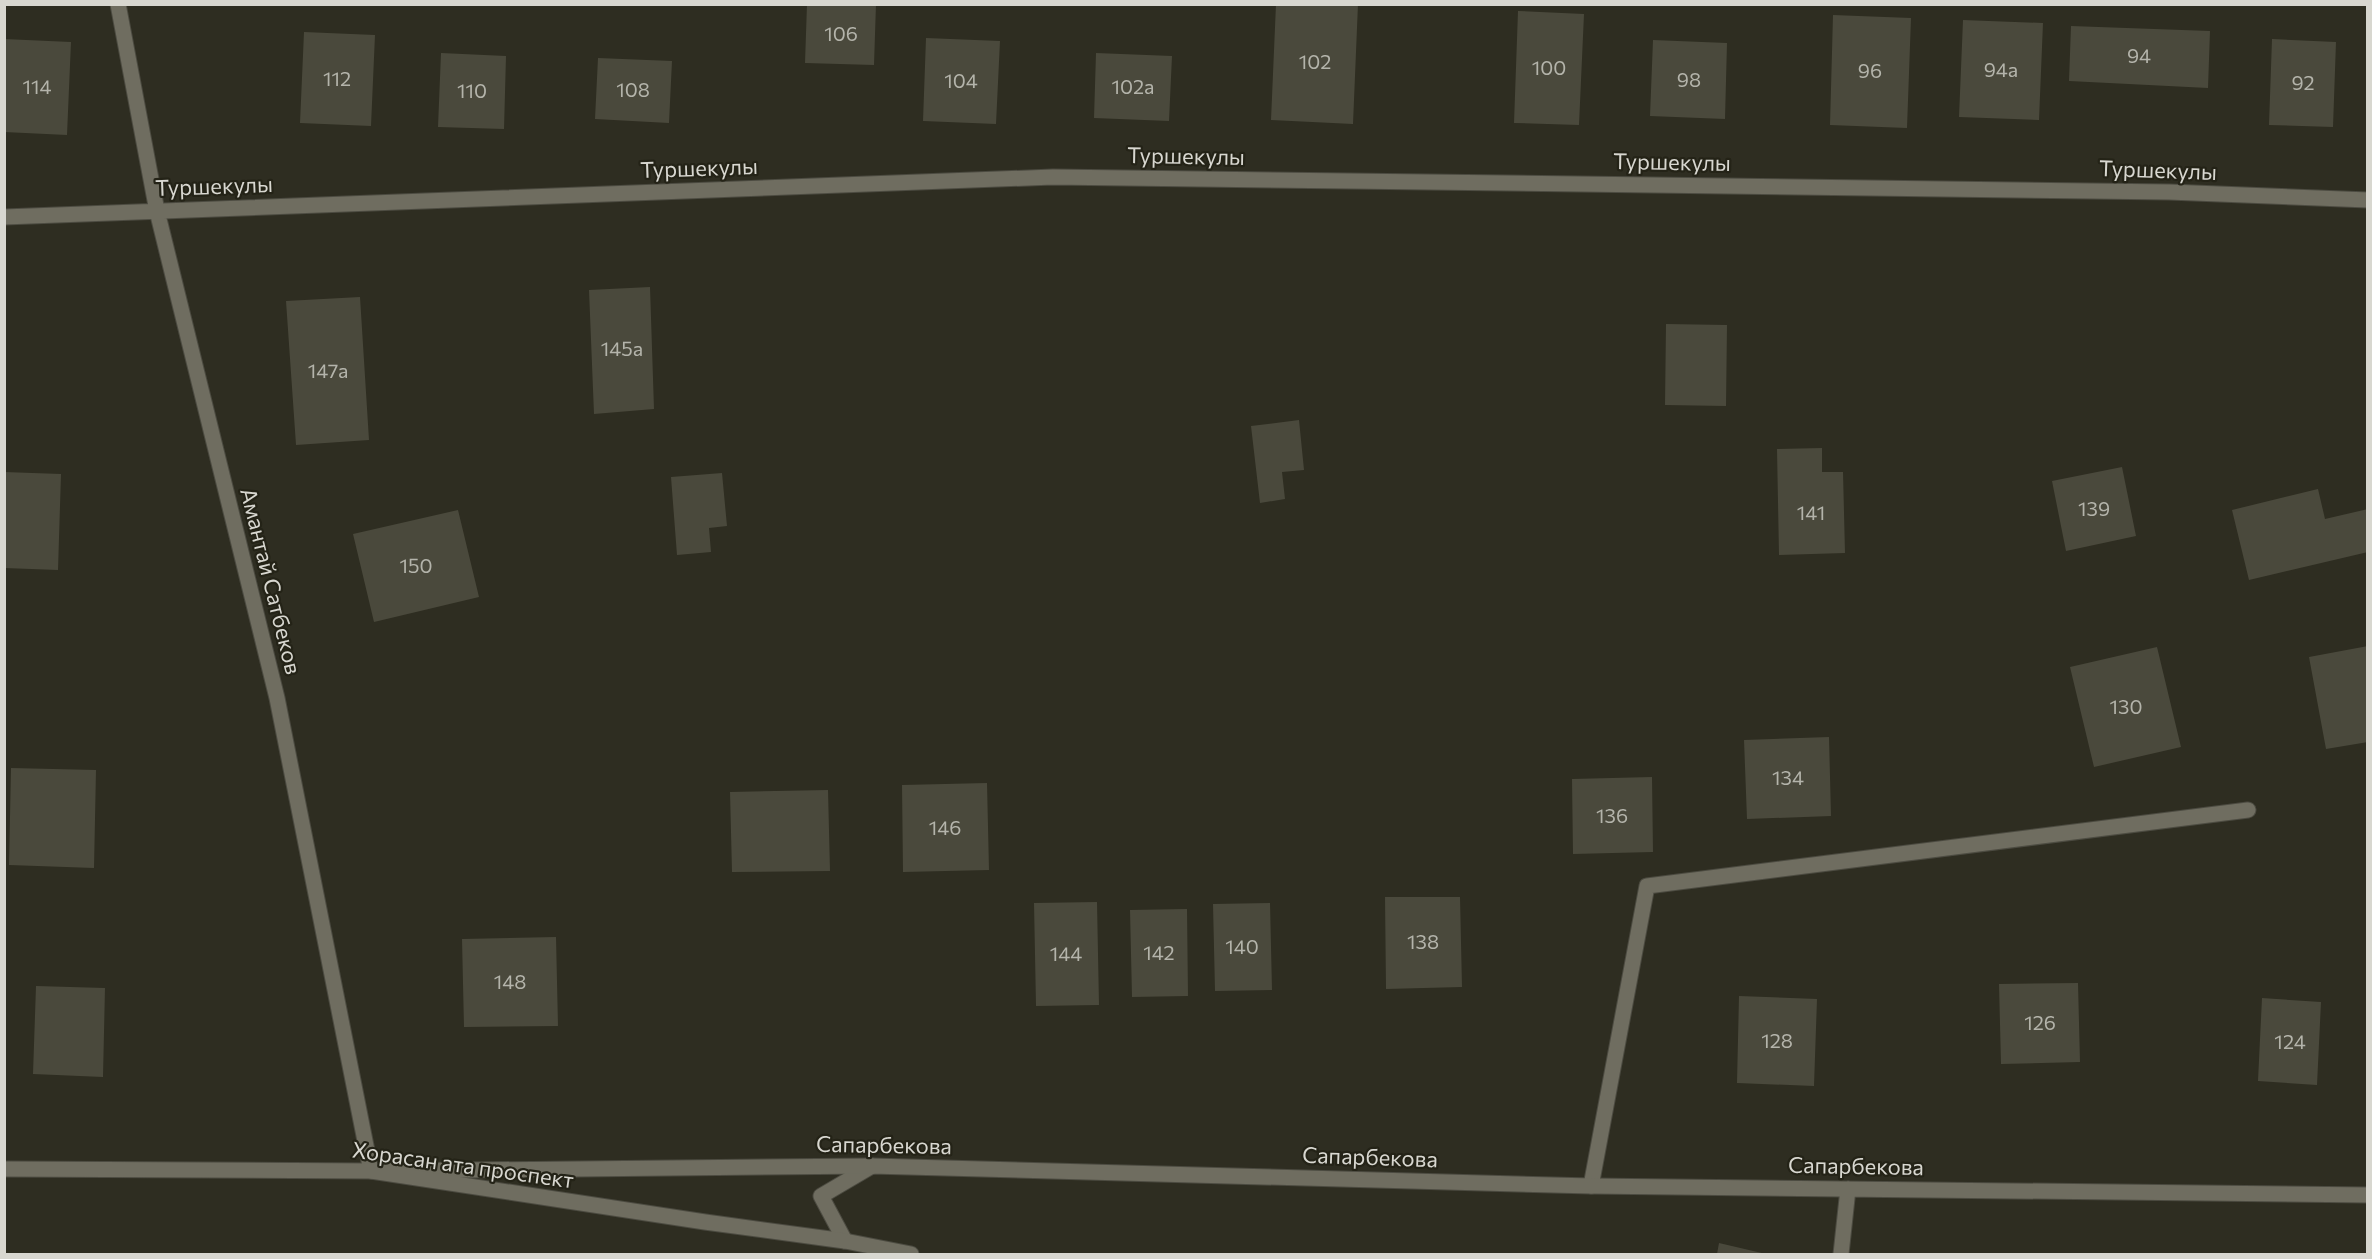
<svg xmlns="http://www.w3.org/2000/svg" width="2372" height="1259" font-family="Commissioner,sans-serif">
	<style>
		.building { fill: #4a493c }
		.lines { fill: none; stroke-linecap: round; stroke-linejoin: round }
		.lane-casing { stroke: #4c4b41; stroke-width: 17 }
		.street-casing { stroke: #4c4b41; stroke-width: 17 }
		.secondary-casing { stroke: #4c4b41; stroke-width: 17 }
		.lane { stroke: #6f6d60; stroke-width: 15 }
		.street { stroke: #6f6d60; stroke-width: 15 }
		.secondary { stroke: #6f6d60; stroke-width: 15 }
		.labels { text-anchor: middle; stroke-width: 4.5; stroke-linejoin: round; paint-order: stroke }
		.number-label { font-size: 20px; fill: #b4b4ab }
		.street-label { font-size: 22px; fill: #d8d7d0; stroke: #242317 }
	</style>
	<rect width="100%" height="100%" fill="#2e2d21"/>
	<path class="building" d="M807,4H876L874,65L805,63Z
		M1276,4H1358L1353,124L1271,120Z
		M1518,11L1584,14L1579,125L1514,123Z
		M1833,15L1911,18L1907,128L1830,125Z
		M1963,20L2043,23L2039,120L1959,117Z
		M2071,26L2210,31L2208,88L2069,81Z
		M304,32L375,35L371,126L300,123Z
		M926,38L1000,41L996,124L923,121Z
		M4,39L71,42L67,135L4,132Z
		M2272,39L2336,42L2333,127L2269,125Z
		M1653,40L1727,43L1725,119L1650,116Z
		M441,53L506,56L504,129L438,127Z
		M1096,53L1172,56L1169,121L1094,118Z
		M598,58L672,61L669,123L595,119Z
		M650,287L654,409L594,414L589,290Z
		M360,297L369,440L296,445L286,301Z
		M1666,324L1727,325L1726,406L1665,405Z
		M1299,420L1304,470L1282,472L1285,499L1260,503L1251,426Z
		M1822,448V472H1843L1845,553L1779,555L1777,449Z
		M2122,467L2136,536L2066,551L2052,481Z
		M4,472L61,474L58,570L4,568Z
		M722,473L727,526L709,528L711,552L677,555L671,477Z
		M2318,489L2325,519L2368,509V552L2249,580L2232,510Z
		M458,510L479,597L374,622L353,534Z
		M2368,646V742L2326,749L2309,657Z
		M2157,647L2181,747L2094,767L2070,667Z
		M1829,737L1831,816L1747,819L1744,740Z
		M11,768L96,770L94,868L9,865Z
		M1652,777L1653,852L1573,854L1572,779Z
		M987,783L989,870L903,872L902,785Z
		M828,790L830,871L732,872L730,792Z
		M1385,897H1460L1462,987L1386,989Z
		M1097,902L1099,1005L1036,1006L1034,903Z
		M1270,903L1272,990L1215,991L1213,904Z
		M1187,909L1188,996L1132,997L1130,910Z
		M556,937L558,1026L464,1027L462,939Z
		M2078,983L2080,1062L2001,1064L1999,984Z
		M36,986L105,988L103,1077L33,1074Z
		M1739,996L1817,999L1814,1086L1737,1083Z
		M2262,998L2321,1002L2317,1085L2258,1081Z
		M1719,1243L1766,1254H1717Z"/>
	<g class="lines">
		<g class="lane-casing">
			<path id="lane" d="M1591,1186L1647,886L2248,810
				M845,1241L821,1196L872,1166"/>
		</g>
		<g class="street-casing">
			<path id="street" d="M118,4L157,211L277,698L371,1171L872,1166L1591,1186L2368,1195
				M4,217L1053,177L2169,192L2368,200
				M1841,1254L1848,1189"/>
		</g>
		<g class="secondary-casing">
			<path id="secondary" d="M4,1169L371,1171L705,1222L845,1241L911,1254"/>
		</g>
		<use href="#lane" class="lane"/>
		<use href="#street" class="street"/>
		<use href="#secondary" class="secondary"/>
	</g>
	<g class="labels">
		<g class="number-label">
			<text x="841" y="41">106</text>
			<text x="2139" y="63">94</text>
			<text x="1315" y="69">102</text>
			<text x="1549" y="75">100</text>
			<text x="2001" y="77">94а</text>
			<text x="1870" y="78">96</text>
			<text x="337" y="86">112</text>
			<text x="1689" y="87">98</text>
			<text x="961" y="88">104</text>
			<text x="2303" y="90">92</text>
			<text x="37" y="94">114</text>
			<text x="1133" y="94">102а</text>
			<text x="633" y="97">108</text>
			<text x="472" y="98">110</text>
			<text x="622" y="356">145а</text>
			<text x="328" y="378">147а</text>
			<text x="2094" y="516">139</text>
			<text x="1811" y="520">141</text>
			<text x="416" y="573">150</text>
			<text x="2126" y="714">130</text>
			<text x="1788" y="785">134</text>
			<text x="1612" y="823">136</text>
			<text x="945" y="835">146</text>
			<text x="1423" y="949">138</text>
			<text x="1242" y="954">140</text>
			<text x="1159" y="960">142</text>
			<text x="1066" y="961">144</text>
			<text x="510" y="989">148</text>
			<text x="2040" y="1030">126</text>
			<text x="1777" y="1048">128</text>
			<text x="2290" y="1049">124</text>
		</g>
		<g class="street-label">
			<text transform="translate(1186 156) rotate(1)" y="8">Туршекулы</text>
			<text transform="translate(1672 162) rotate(1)" y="8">Туршекулы</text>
			<text transform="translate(699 168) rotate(-2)" y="8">Туршекулы</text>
			<text transform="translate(2158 170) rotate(2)" y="8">Туршекулы</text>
			<text transform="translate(214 186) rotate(-2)" y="8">Туршекулы</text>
			<text transform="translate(271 581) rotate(76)" y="8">Амантай Сатбеков</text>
			<text transform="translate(884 1145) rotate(1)" y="8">Сапарбекова</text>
			<text transform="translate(1370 1157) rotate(2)" y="8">Сапарбекова</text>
			<text transform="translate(463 1165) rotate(8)" y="8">Хорасан ата проспект</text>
			<text transform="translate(1856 1166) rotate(1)" y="8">Сапарбекова</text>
		</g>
	</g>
	<rect width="2372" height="1259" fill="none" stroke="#d8d7d0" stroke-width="12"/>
</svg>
